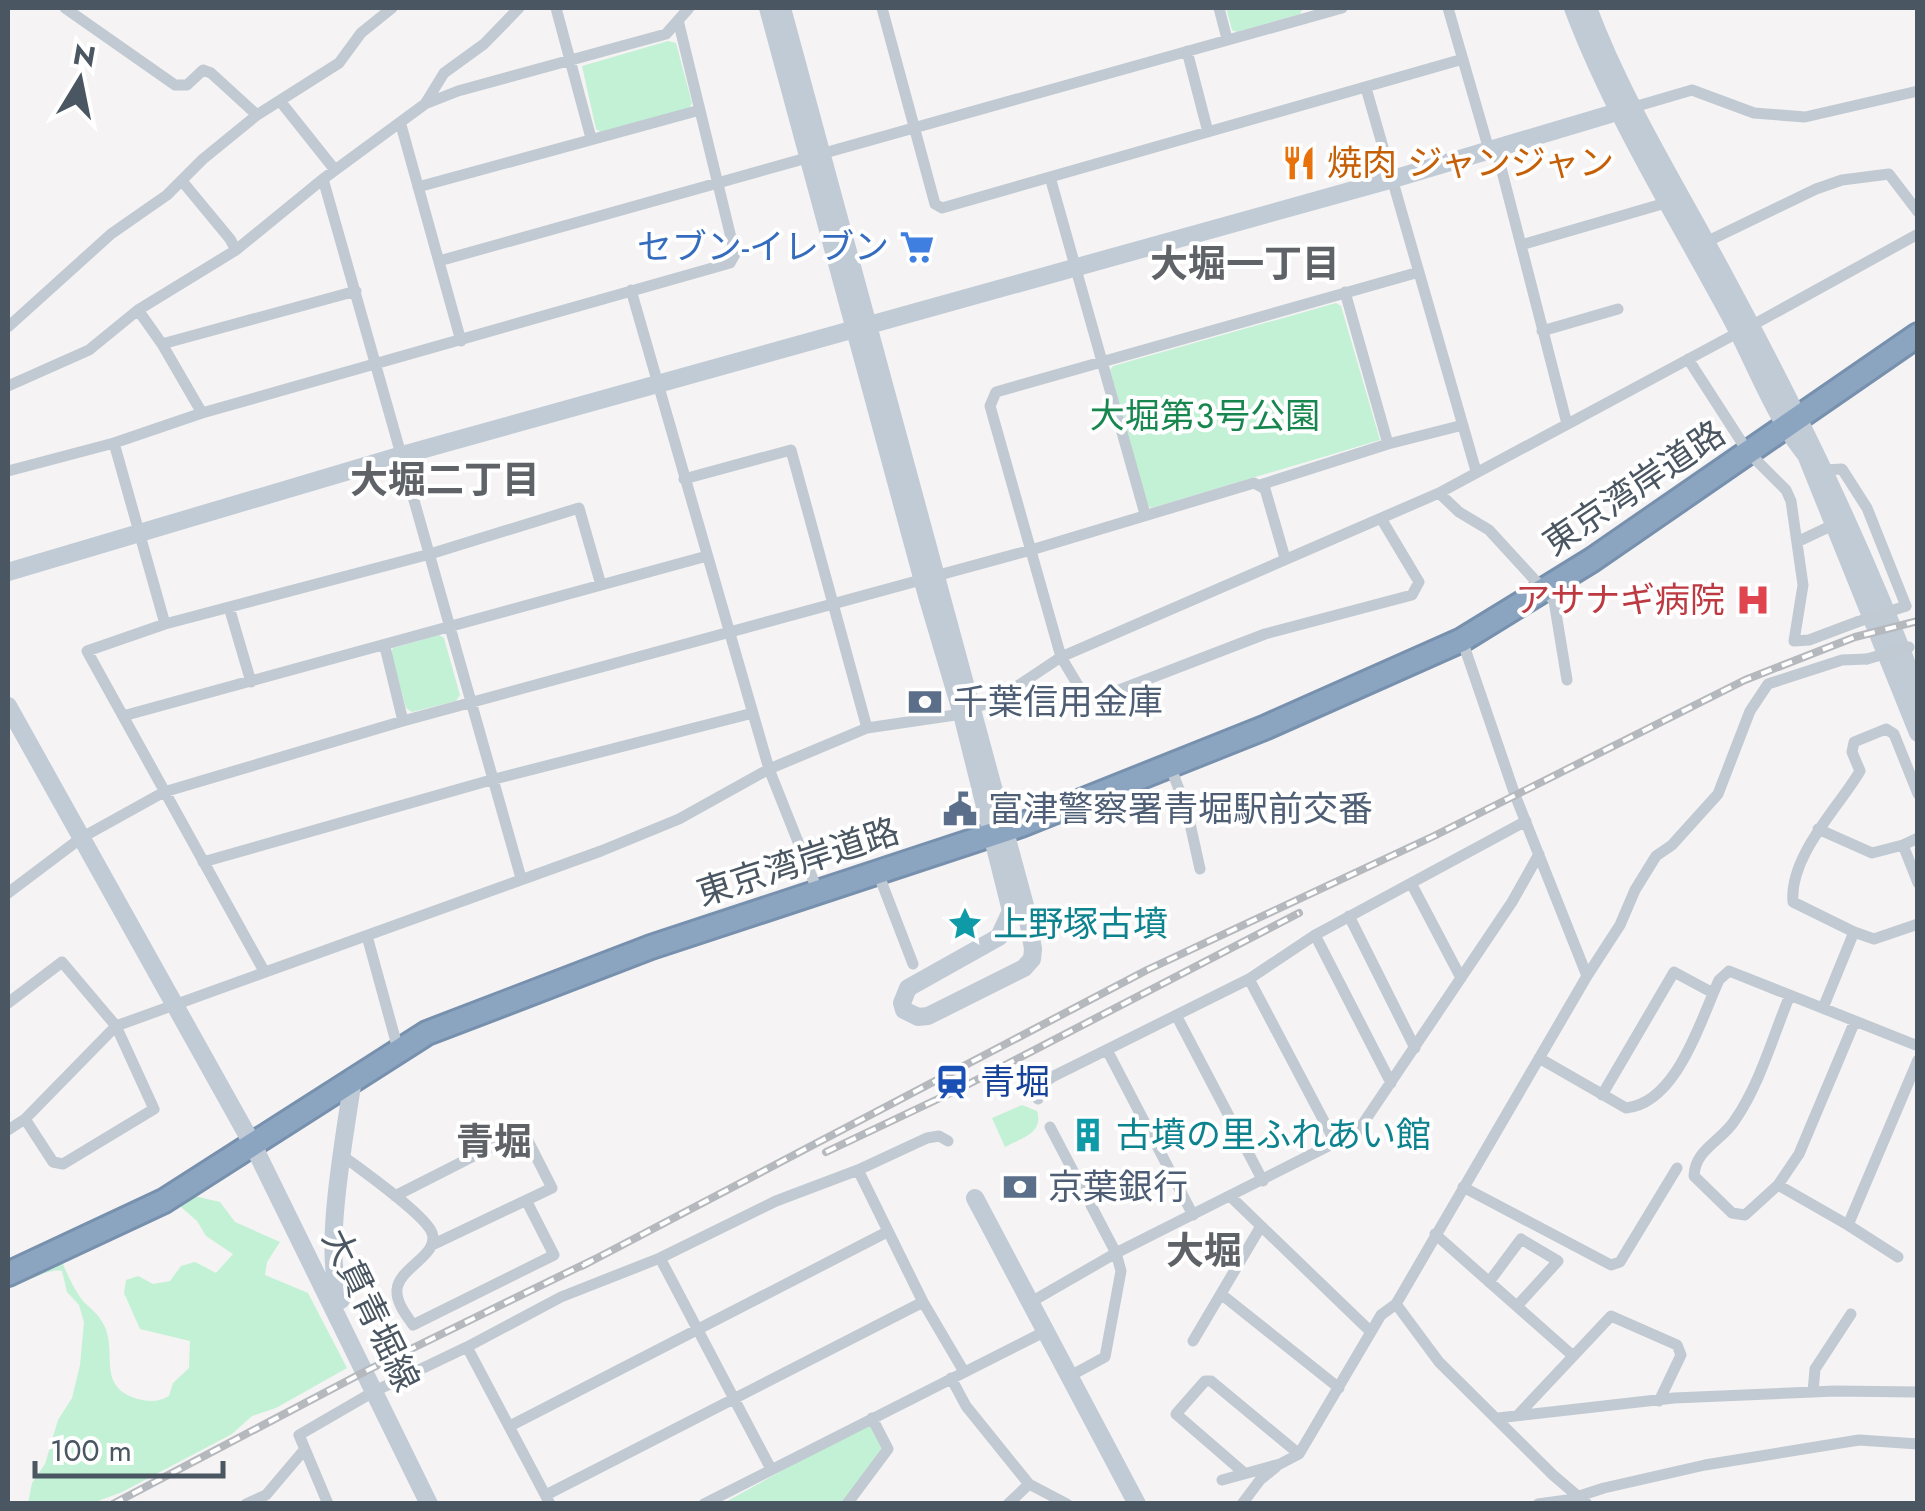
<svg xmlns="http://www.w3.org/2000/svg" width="1925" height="1511" font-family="Jost,'Noto Sans JP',sans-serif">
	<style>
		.green { fill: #c3f1d5 }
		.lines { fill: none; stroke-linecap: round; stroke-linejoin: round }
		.highway-casing { stroke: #7690ad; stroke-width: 28 }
		.street { stroke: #c1cad2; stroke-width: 11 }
		.secondary { stroke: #c1cbd6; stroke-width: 18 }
		.highway { stroke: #8ba5c1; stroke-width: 22 }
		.rail-casing { stroke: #b5b8bd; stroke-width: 8 }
		.rail { stroke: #fff; stroke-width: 4; stroke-dasharray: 11; stroke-linecap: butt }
		.street-bridge { stroke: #c1cad2; stroke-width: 11 }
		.labels { text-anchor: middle; stroke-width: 8; stroke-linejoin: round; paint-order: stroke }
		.food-label { font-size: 35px; fill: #c56008; stroke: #fff; text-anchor: start }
		.shop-label { font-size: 35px; fill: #366cbe; stroke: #fff; text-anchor: end }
		.park-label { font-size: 35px; fill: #17864f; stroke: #fff }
		.street-label { font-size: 35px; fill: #4a5661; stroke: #fff }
		.health-label { font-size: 35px; fill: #be3a42; stroke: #fff; text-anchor: end }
		.service-label { font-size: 35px; fill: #4e5e75; stroke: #fff; text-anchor: start }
		.culture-label { font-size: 35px; fill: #0d838f; stroke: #fff; text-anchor: start }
		.transit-label { font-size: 35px; fill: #164399; stroke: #fff; text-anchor: start }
		.neighbourhood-label { font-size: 38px; font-weight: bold; fill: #5f6368; stroke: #fff }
	</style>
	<rect width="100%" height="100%" fill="#f5f3f3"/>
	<path class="green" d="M1226,8H1301L1302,10L1300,14L1237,32L1232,30Z
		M668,41L676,43L692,103L689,109L601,132L596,129L582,66Z
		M1336,303L1341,306L1380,440L1151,508L1147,505L1110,370L1113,366Z
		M439,635L444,638L460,695L456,701L412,712L406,708L391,653L393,648Z
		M1022,1105L1037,1111C1044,1133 1022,1138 1005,1147L992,1118Z
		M186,1194L220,1202L235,1222L280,1242L267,1262L265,1275L308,1293L347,1368L276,1408L252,1416L232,1434L122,1492L93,1503H28L32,1483L45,1464L58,1420L72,1398L80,1365L84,1322L79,1305L67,1292L62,1271C45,1268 34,1283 18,1279L58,1254C65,1268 71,1284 80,1297C86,1306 96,1311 101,1320C121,1349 93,1386 138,1399C149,1402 159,1402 169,1396L173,1383L189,1368L190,1341L140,1329L124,1293L126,1280L138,1276L153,1284L170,1281L181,1266L195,1262L216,1273L233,1254L206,1236L197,1221L181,1207Z
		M870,1422L884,1449L843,1503L722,1504Z"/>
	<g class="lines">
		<g class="highway-casing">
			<path id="highway" d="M8,1274L164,1201L427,1033L651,947L1021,825L1264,728L1462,640L1592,560L1918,335"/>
		</g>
		<path class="street" d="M65,8L175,85H187L203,70L211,73L257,115
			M556,8L591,138
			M882,8L935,204L942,208L1463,59
			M1219,8L1227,39
			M1448,8L1489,150
			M1187,51L1208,132
			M1366,88L1476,471
			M280,101L335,170
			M425,104L444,73L484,44L519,8
			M1634,107L1692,90L1754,113L1805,117L1918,91
			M401,125L461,341
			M1496,148L1567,424
			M1050,177L1145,514
			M323,179L521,878
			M182,181L230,239L236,250
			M418,187L700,110
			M1706,242L1816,189L1842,180L1889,174L1918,212
			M1521,245L1669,202
			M439,261L1342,8
			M631,290L769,769L818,892
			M1345,292L1388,444
			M138,310L162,344L202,413
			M1751,326L1918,234
			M8,327L111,234L167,195L203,159L257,115L339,63L361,33L392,8
			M1542,331L1618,309
			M162,344L356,291
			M1688,359L1748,452L1786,490L1791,501L1803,585L1794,641L1809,640L1857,622
			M8,386L89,350L138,310L236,250L323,179L425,104L458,91L666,34L689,8
			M114,443L165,624
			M1825,470L1842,469L1867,508L1906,606
			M8,471L114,443L202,413L730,263L735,254L678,20
			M684,479L791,450L867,728
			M1260,485L1388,444L1463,425
			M1439,493L1459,512L1489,530L1554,601L1567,680
			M1382,520L1419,582L1412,595L1265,634L1088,702L1061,657L990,406L996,392L1419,272
			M1799,541L1835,524
			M229,607L251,682
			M1462,640L1515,795L1587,976
			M385,647L403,721
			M974,707L992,703L1061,657L1439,493L1739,332
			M123,716L707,556
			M1170,766L1187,810L1200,869
			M1818,829L1872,853L1903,845L1918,883
			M1903,845L1918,838
			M203,862L491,780L753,713
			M878,873L913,964
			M1411,883L1461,978
			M8,893L81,838L164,792L403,721L1031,550L1254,483L1265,489L1285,558
			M1349,916L1415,1048
			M1854,932L1793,902C1789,856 1839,807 1860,771L1852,752L1854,742L1886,729L1894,734L1918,794
			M1315,935L1391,1083
			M367,936L398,1049
			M264,971L87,651L165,624L430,554L579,508L601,585
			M1249,979L1336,1144
			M1790,995C1773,1036 1760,1084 1735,1120C1722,1141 1695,1149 1694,1176L1732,1213L1745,1215L1778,1185L1799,1154L1855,1021
			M8,1003L62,962L116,1026L154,1109L63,1164L53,1162L25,1119
			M1823,1008L1854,932L1874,939L1918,924
			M1176,1015L1263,1181
			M1107,1050L1193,1215
			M1539,1058L1626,1108C1677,1103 1700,1021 1719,980L1729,971L1918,1046
			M1602,1095L1674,972L1713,993
			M1038,1099L1042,1084L1054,1076L1249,979L1315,935L1526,821
			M1050,1127L1116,1253L1121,1271L1105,1357L1070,1376
			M8,1130L25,1119L116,1026L601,851L679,819L769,769L867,728L962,714
			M343,1156C360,1169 426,1215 432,1233C440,1255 398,1268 397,1290C396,1303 407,1316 413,1325L554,1255L527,1202
			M858,1170L923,1302L963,1370
			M1778,1185L1848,1225L1918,1060
			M1463,1187L1611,1265L1620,1262L1677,1168
			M395,1196L523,1131L552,1188L432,1245
			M1231,1197L1371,1332
			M1848,1225L1898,1257
			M1435,1234L1572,1355
			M660,1258L771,1469
			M1489,1282L1521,1239L1558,1261L1517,1306
			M1221,1294L1339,1388
			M1031,1302L1116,1253L1358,1131L1512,902L1539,854
			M1396,1304L1439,1362L1553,1475L1587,1504
			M1193,1341L1261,1226
			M467,1347L550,1504
			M951,1378L966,1406L1029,1484L1067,1504
			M1813,1392L1815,1369L1851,1314
			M1517,1416L1611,1316L1677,1345L1681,1355L1659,1401
			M1498,1418L1674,1398L1835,1391L1918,1392
			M510,1426L887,1232
			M1243,1472L1176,1414L1205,1381H1211L1299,1454
			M1222,1480L1280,1464L1299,1454L1381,1315L1396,1304L1587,976L1620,925L1635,890L1656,856L1672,845L1718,794L1750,711L1768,684L1842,660L1867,659
			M546,1495L923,1302
			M246,1504L266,1495L305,1449
			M328,1504L299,1435L375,1391L467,1347L561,1297L660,1258L776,1201L858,1170L927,1138L939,1136L948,1141
			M704,1504L1046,1331
			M847,1504L888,1449L872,1418
			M1008,1504L1029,1484
			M1242,1504L1260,1480L1276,1467
			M1538,1504L1567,1500L1604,1488L1705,1465L1859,1440L1918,1444"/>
		<path class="secondary" d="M768,8L927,596L962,714L1011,911L999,937L908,988L902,1003L904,1010L918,1017L928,1016L1024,968L1032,959L1033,949L1026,909L782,8
			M1573,8C1613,114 1675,214 1729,314C1755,362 1772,413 1806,455L1918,733
			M1588,8C1623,102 1679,190 1726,279C1799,415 1864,548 1918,693
			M8,572L399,456L1393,179L1634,107
			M8,706L254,1147L429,1504
			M975,1198L1137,1504
			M341,1300C321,1255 346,1131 353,1078"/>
		<use href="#highway" class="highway"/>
		<g class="rail-casing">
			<path id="rail" d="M826,1152L959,1089L1299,913
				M582,1266L1147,970L1434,836L1745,680L1855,637L1918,621
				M113,1504L366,1371L595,1259"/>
		</g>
		<use href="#rail" class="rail"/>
		<path class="street-bridge" d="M1857,622L1906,606
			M1867,659L1909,647"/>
	</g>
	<defs>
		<g id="restaurant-bare" transform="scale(2.7)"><path d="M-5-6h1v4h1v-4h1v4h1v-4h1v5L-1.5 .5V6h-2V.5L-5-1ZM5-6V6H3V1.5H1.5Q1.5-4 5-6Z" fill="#e8710a" stroke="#fff" stroke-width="2.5" paint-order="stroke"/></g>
		<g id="supermarket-bare" transform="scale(2.7)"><path d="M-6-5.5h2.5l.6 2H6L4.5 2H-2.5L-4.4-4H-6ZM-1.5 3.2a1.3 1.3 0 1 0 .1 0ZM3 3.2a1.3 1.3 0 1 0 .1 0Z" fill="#3f7fe0" stroke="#fff" stroke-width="2.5" paint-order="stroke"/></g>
		<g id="hospital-bare" transform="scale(2.7)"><path d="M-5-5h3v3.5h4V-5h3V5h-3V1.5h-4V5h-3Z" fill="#e0444e" stroke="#fff" stroke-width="2.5" paint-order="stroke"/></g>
		<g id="bank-bare" transform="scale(2.7)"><path d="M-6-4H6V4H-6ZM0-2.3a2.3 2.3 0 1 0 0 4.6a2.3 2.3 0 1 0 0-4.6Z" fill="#5c6f8a" stroke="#fff" stroke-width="2.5" paint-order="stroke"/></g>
		<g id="civic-bare" transform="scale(2.7)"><path d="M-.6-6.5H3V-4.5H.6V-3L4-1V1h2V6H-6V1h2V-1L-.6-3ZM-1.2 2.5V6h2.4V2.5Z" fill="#5c6f8a" stroke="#fff" stroke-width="2.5" paint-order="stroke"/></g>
		<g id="sight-bare" transform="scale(2.7)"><path d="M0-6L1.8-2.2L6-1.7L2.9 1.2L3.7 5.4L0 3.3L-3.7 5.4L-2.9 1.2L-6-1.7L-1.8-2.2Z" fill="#0f9aa8" stroke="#fff" stroke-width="2.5" paint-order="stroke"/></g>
		<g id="station-bare" transform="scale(2.7)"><path d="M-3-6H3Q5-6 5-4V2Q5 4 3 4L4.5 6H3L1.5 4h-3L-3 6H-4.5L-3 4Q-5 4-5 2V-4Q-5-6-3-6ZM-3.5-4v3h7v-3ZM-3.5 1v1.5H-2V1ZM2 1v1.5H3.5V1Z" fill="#1a4fb4" stroke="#fff" stroke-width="2.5" paint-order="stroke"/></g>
		<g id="building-bare" transform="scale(2.7)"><path d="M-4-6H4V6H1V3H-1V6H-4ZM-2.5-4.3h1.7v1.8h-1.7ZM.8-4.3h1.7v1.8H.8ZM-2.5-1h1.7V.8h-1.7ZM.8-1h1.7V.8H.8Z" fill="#0f9aa8" stroke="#fff" stroke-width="2.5" paint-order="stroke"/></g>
	</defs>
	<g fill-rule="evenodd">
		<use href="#restaurant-bare" x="1299" y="163"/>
		<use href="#supermarket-bare" x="917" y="247"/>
		<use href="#hospital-bare" x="1753" y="600"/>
		<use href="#bank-bare" x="925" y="702"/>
		<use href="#civic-bare" x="960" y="809"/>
		<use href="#sight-bare" x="965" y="924"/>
		<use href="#station-bare" x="952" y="1082"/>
		<use href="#building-bare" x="1088" y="1135"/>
		<use href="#bank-bare" x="1020" y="1187"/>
	</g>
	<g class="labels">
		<g class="food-label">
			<text x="1327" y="175">焼肉 ジャンジャン</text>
		</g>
		<g class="shop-label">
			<text x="889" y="259">セブン-イレブン</text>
		</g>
		<g class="park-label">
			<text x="1205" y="428">大堀第３号公園</text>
		</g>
		<g class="street-label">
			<text transform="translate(1634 488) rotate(-34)" y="12">東京湾岸道路</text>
			<text transform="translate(798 862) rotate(-18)" y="12">東京湾岸道路</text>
			<text transform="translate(371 1310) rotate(64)" y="12">大貫青堀線</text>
		</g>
		<g class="health-label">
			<text x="1725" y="612">アサナギ病院</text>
		</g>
		<g class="service-label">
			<text x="953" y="714">千葉信用金庫</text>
			<text x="988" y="821">富津警察署青堀駅前交番</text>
			<text x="1048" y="1199">京葉銀行</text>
		</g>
		<g class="culture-label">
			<text x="993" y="936">上野塚古墳</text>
			<text x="1116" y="1147">古墳の里ふれあい館</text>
		</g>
		<g class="transit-label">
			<text x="980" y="1094">青堀</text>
		</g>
		<g class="neighbourhood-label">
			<text x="1245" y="277">大堀一丁目</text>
			<text x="445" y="493">大堀二丁目</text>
			<text x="494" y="1155">青堀</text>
			<text x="1204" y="1264">大堀</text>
		</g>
	</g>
	<rect width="1925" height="1511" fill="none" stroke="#4a5661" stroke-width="20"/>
	<g transform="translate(80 80) rotate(10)" stroke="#ffffff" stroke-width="8" paint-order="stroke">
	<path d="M0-8L18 38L0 25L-18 38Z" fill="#4a5661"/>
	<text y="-15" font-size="28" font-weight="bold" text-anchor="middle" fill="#4a5661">N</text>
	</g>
	<path d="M35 1461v15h188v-15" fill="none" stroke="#4a5661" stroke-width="5"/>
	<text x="50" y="1461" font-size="30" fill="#4a5661" stroke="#ffffff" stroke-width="8" paint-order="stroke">100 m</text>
</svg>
